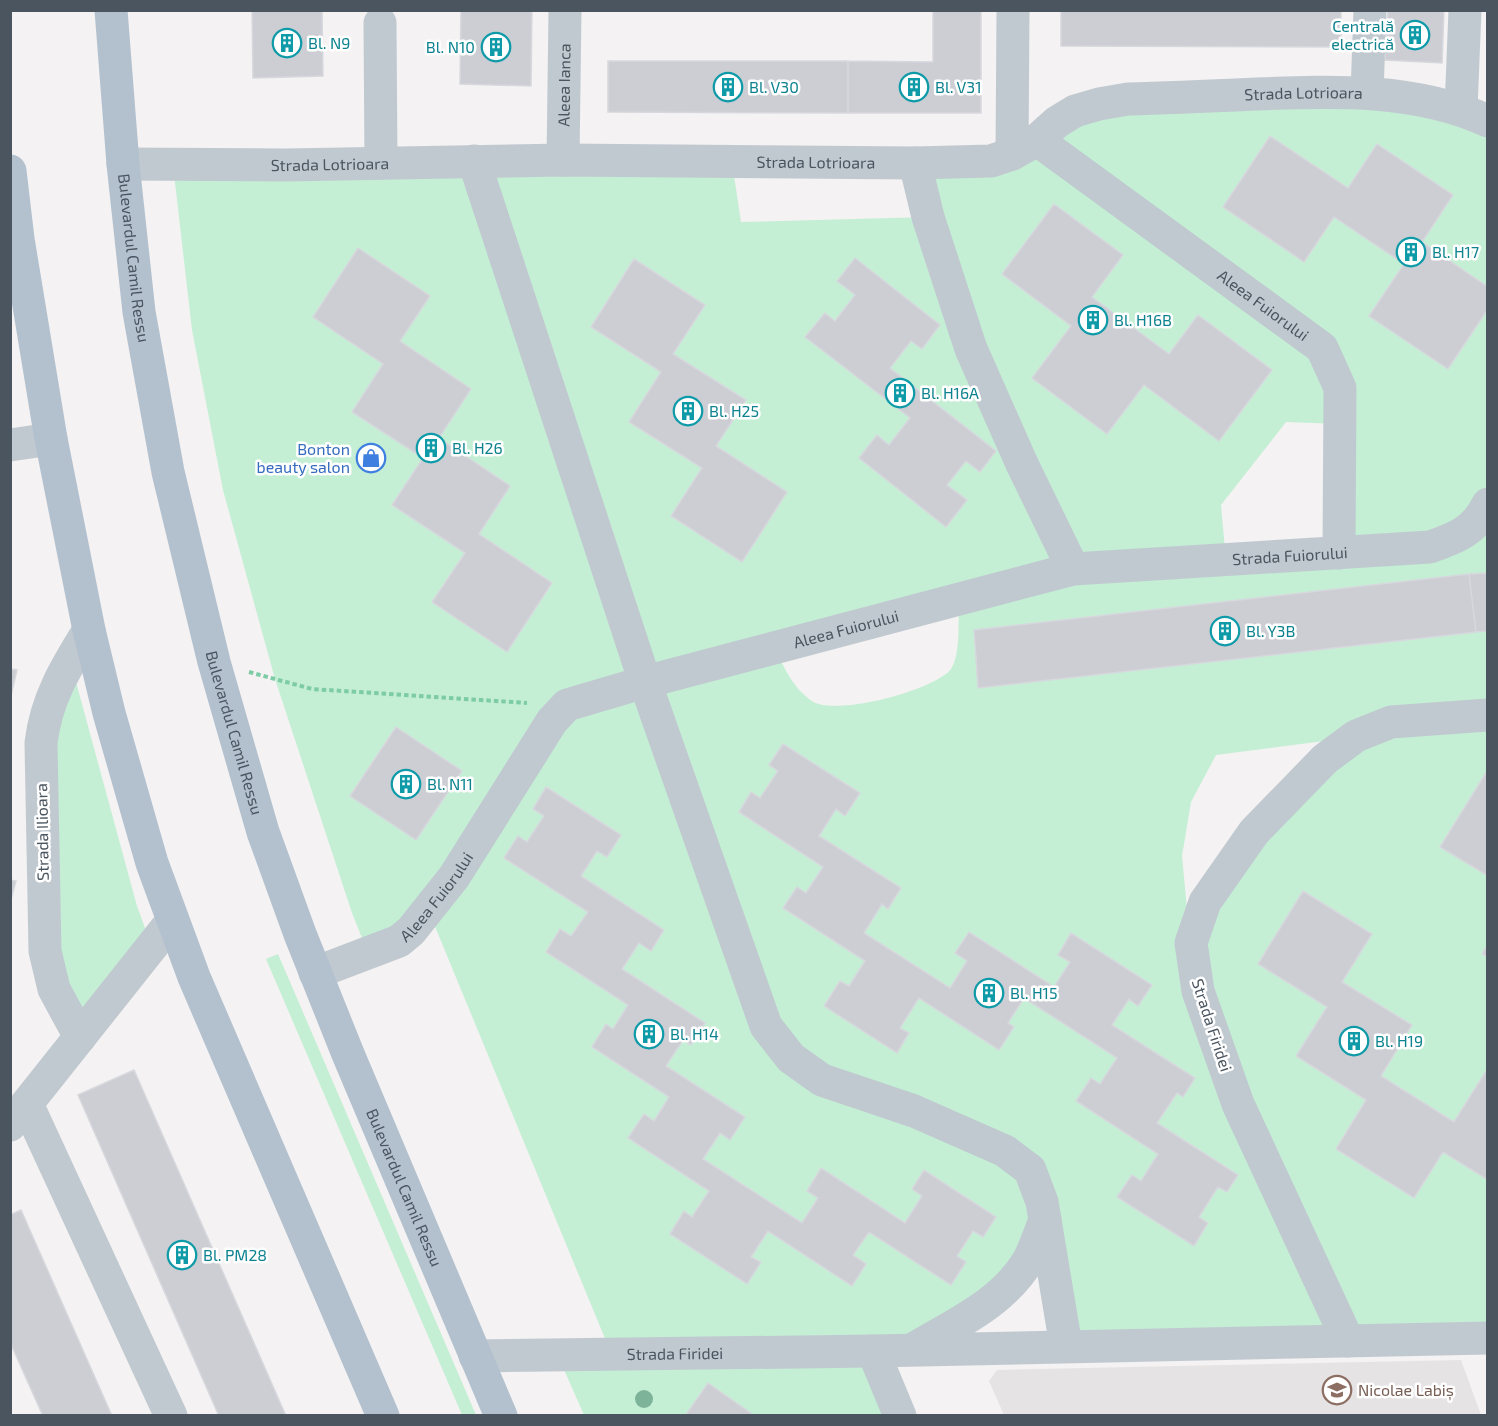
<svg xmlns="http://www.w3.org/2000/svg" width="1498" height="1426" font-family="'Exo 2',sans-serif">
	<style>
		.education { fill: #e5e3e4 }
		.green { fill: #c4efd5; fill-rule: evenodd }
		.building { fill: #ccced4; stroke: #d7d8dd; stroke-width: 1.5 }
		.lines { fill: none; stroke-linecap: round; stroke-linejoin: round }
		.path { stroke: #7dcca6; stroke-width: 4; stroke-dasharray: 4.5 3; stroke-linecap: butt }
		.minor { stroke: #c1c9d0; stroke-width: 33 }
		.major { stroke: #b3c1cf; stroke-width: 33 }
		.tree { fill: #7db399 }
		.labels { text-anchor: middle; stroke-width: 5; stroke-linejoin: round; paint-order: stroke }
		.culture-label { font-size: 16px; fill: #0d838f; stroke: #fff; text-anchor: start }
		.street-label { font-size: 16px; fill: #4a555f; stroke: #fff }
		.shop-label { font-size: 16px; fill: #366cbe; stroke: #fff; text-anchor: end }
		.education-label { font-size: 16px; fill: #785e54; stroke: #fff; text-anchor: start }
	</style>
	<rect width="100%" height="100%" fill="#f4f2f2"/>
	<path class="education" d="M1461,1360L1481,1415H1004L989,1381L997,1370Z"/>
	<path class="green" d="M1315,91L1487,121V1338L1066,1346L1051,1252L1010,1285L873,1351L901,1415H584L558,1356L611,1353L429,912L368,953L352,913L275,679L223,490L192,330L173,165L732,162L741,222L927,217L915,163L991,161L1057,122ZM1286,422L1339,424V553L1226,560L1221,505ZM959,600C958,619 961,654 951,669C935,690 835,717 812,701C793,688 785,669 775,649ZM1355,737L1205,902L1190,941L1182,856L1191,802L1216,755Z
		M70,660L137,906L152,947L80,1037L54,989L41,743Z
		M278,954L476,1415H462L266,959Z"/>
	<path class="building" d="M252,10H322L323,76L253,78Z
		M461,10H532L531,86L460,84Z
		M933,10H981V113H848V61L933,62Z
		M1061,10H1341V47L1061,46Z
		M1388,10H1444L1442,63L1385,60Z
		M608,61H848V113L608,112Z
		M1270,136L1348,188L1377,144L1453,195L1422,242L1488,287V309L1448,369L1369,316L1404,264L1334,217L1304,262L1223,207Z
		M1054,204L1123,255L1092,297L1169,354L1198,315L1272,370L1219,441L1144,385L1107,434L1032,378L1071,326L1002,274Z
		M358,248L430,296L400,341L471,389L439,438L510,486L479,534L552,583L507,652L432,602L465,553L392,505L423,458L352,412L383,364L313,317Z
		M855,258L940,325L922,349L911,341L890,368L996,451L980,472L966,461L947,485L967,500L946,527L859,458L877,435L889,445L910,418L805,337L825,313L835,321L855,295L837,281Z
		M634,259L705,305L673,354L746,400L716,446L787,492L742,562L671,516L702,468L629,422L661,372L591,327Z
		M1488,573V631L1476,632L1469,574Z
		M1469,574L1476,632L978,688L974,630Z
		M10,669L17,670L10,700Z
		M396,727L462,771L416,840L350,796Z
		M783,744L860,793L845,816L836,809L819,836L901,888L888,909L882,904L864,933L950,988L967,961L955,953L969,932L1054,987L1070,962L1058,955L1071,933L1152,985L1138,1006L1129,999L1112,1025L1195,1078L1183,1097L1177,1093L1157,1123L1238,1175L1227,1192L1218,1187L1199,1217L1208,1223L1194,1246L1117,1197L1132,1175L1141,1181L1158,1154L1076,1101L1091,1078L1100,1084L1117,1058L1024,998L1008,1023L1014,1027L999,1050L919,998L900,1028L909,1033L897,1053L824,1006L840,981L849,986L865,961L783,908L797,887L806,893L823,867L739,812L751,792L760,798L778,771L769,765Z
		M1487,771H1488V876L1440,847Z
		M546,787L621,835L607,857L597,851L581,876L664,930L651,951L639,943L622,969L705,1023L691,1045L683,1040L666,1066L745,1117L730,1140L720,1133L703,1159L802,1223L818,1198L807,1191L821,1168L905,1223L922,1196L912,1189L924,1170L996,1217L983,1237L973,1231L957,1256L966,1262L951,1285L869,1232L853,1255L866,1264L852,1286L768,1231L751,1257L761,1262L747,1284L670,1234L684,1211L692,1217L709,1191L628,1138L644,1114L654,1121L669,1097L592,1047L606,1024L613,1029L628,1005L546,952L560,929L571,936L588,912L504,858L518,836L527,842L544,816L533,809Z
		M10,880L16,881L10,903Z
		M1303,891L1372,934L1342,982L1412,1025L1381,1076L1454,1122L1486,1071L1488,1072V1180L1443,1152L1414,1198L1336,1149L1366,1100L1296,1056L1327,1007L1258,964Z
		M1488,944V957L1482,954Z
		M134,1070L286,1416H219L78,1095Z
		M21,1210L112,1416H43L10,1342V1215Z
		M708,1383L755,1416H685Z"/>
	<g class="lines">
		<path class="path" d="M249,672L312,689L527,703"/>
		<g class="minor">
			<path d="M380,23L381,163"/>
			<path d="M1367,93L1370,10"/>
			<path d="M1461,109L1465,10"/>
			<path id="s1" d="M1037,140L1322,348L1340,388L1339,553"/>
			<path d="M1012,154L1013,10"/>
			<path id="s2" d="M563,160L565,10"/>
			<path d="M474,161L645,682L766,1026L791,1058L822,1080L914,1111L1005,1151L1030,1170L1042,1202L1066,1346"/>
			<path d="M915,163L928,217L971,349L1022,464L1073,569"/>
			<path id="s3" d="M123,164L286,165L563,160L915,163L991,161L1012,154L1037,140L1057,122L1075,111L1099,104L1128,99C1171,98 1214,96 1257,94C1334,91 1416,88 1488,121"/>
			<path d="M10,445L51,439"/>
			<path id="s4" d="M315,973L399,941L411,931L454,877L552,721L567,705L645,682L1073,569L1430,547C1456,538 1475,531 1488,504"/>
			<path d="M80,1037L54,989L45,951L41,743C46,699 66,667 89,630"/>
			<path d="M27,1104L171,1416"/>
			<path d="M10,1125L172,921"/>
			<path d="M1348,1341L1238,1104L1198,991L1191,943L1205,902L1254,832L1325,759L1356,736L1391,722L1488,715"/>
			<path d="M915,1348C955,1324 1003,1303 1028,1261C1035,1248 1040,1233 1045,1219"/>
			<path d="M873,1351L900,1416"/>
			<path id="s5" d="M475,1356L873,1351L1488,1338"/>
		</g>
		<g class="major">
			<path id="s6" d="M111,10L123,164L139,312L168,472L214,662L263,832L300,934L348,1054L501,1416"/>
			<path d="M10,171L18,239L51,439L89,630L109,713L152,863L194,977L383,1416"/>
		</g>
	</g>
	<circle class="tree" cx="644" cy="1399" r="9"/>
	<defs>
		<g id="building-ring" transform="scale(1.5)"><circle r="9.5" fill="#fff" stroke="#0f9aa8" stroke-width="1.5"/><path d="M-4-6H4V6H1V3H-1V6H-4ZM-2.5-4.3h1.7v1.8h-1.7ZM.8-4.3h1.7v1.8H.8ZM-2.5-1h1.7V.8h-1.7ZM.8-1h1.7V.8H.8Z" fill="#0f9aa8"/></g>
		<g id="shop-ring" transform="scale(1.5)"><circle r="9.5" fill="#fff" stroke="#3f7fe0" stroke-width="1.5"/><path d="M-5-2.5h2.3a2.7 3.5 0 0 1 5.4 0H5L5.5 6h-11ZM-1.5-2.5h3a1.5 2.3 0 0 0-3 0Z" fill="#3f7fe0"/></g>
		<g id="school-ring" transform="scale(1.5)"><circle r="9.5" fill="#fff" stroke="#8d6e63" stroke-width="1.5"/><path d="M0-5L7-2L0 1L-7-2ZM-4 1L0 2.5L4 1V4Q0 6-4 4Z" fill="#8d6e63"/></g>
	</defs>
	<g fill-rule="evenodd">
		<use href="#building-ring" x="1415" y="35"/>
		<use href="#building-ring" x="287" y="43"/>
		<use href="#building-ring" x="496" y="47"/>
		<use href="#building-ring" x="728" y="87"/>
		<use href="#building-ring" x="914" y="87"/>
		<use href="#building-ring" x="1411" y="252"/>
		<use href="#building-ring" x="1093" y="320"/>
		<use href="#building-ring" x="900" y="393"/>
		<use href="#building-ring" x="688" y="411"/>
		<use href="#building-ring" x="431" y="448"/>
		<use href="#shop-ring" x="371" y="458"/>
		<use href="#building-ring" x="1225" y="631"/>
		<use href="#building-ring" x="406" y="784"/>
		<use href="#building-ring" x="989" y="993"/>
		<use href="#building-ring" x="649" y="1034"/>
		<use href="#building-ring" x="1354" y="1041"/>
		<use href="#building-ring" x="182" y="1255"/>
		<use href="#school-ring" x="1337" y="1390"/>
	</g>
	<g class="labels">
		<g class="culture-label">
			<text x="1394" y="32" text-anchor="end">Centrală<tspan x="1394" dy="18">electrică</tspan></text>
			<text x="308" y="49">Bl. N9</text>
			<text x="475" y="53" text-anchor="end">Bl. N10</text>
			<text x="749" y="93">Bl. V30</text>
			<text x="935" y="93">Bl. V31</text>
			<text x="1432" y="258">Bl. H17</text>
			<text x="1114" y="326">Bl. H16B</text>
			<text x="921" y="399">Bl. H16A</text>
			<text x="709" y="417">Bl. H25</text>
			<text x="452" y="454">Bl. H26</text>
			<text x="1246" y="637">Bl. Y3B</text>
			<text x="427" y="790">Bl. N11</text>
			<text x="1010" y="999">Bl. H15</text>
			<text x="670" y="1040">Bl. H14</text>
			<text x="1375" y="1047">Bl. H19</text>
			<text x="203" y="1261">Bl. PM28</text>
		</g>
		<g class="street-label">
			<text dy="6" stroke="none"><textPath href="#s2" startOffset="75">Aleea Ianca</textPath></text>
			<text dy="6" stroke="none"><textPath href="#s3" startOffset="1197">Strada Lotrioara</textPath></text>
			<text dy="6" stroke="none"><textPath href="#s3" startOffset="693">Strada Lotrioara</textPath></text>
			<text dy="6" stroke="none"><textPath href="#s3" startOffset="207">Strada Lotrioara</textPath></text>
			<text dy="6" stroke="none"><textPath href="#s6" startOffset="249">Bulevardul Camil Ressu</textPath></text>
			<text dy="6" stroke="none"><textPath href="#s1" startOffset="280">Aleea Fuiorului</textPath></text>
			<text dy="6" stroke="none"><textPath href="#s4" startOffset="1122">Strada Fuiorului</textPath></text>
			<text dy="6" stroke="none"><textPath href="#s4" startOffset="670">Aleea Fuiorului</textPath></text>
			<text dy="6" stroke="none"><textPath href="#s6" startOffset="735">Bulevardul Camil Ressu</textPath></text>
			<text transform="translate(42 832) rotate(-91)" y="6">Strada Ilioara</text>
			<text dy="6" stroke="none"><textPath href="#s4" startOffset="148">Aleea Fuiorului</textPath></text>
			<text transform="translate(1212 1025) rotate(72)" y="6">Strada Firidei</text>
			<text dy="6" stroke="none"><textPath href="#s6" startOffset="1221">Bulevardul Camil Ressu</textPath></text>
			<text dy="6" stroke="none"><textPath href="#s5" startOffset="200">Strada Firidei</textPath></text>
		</g>
		<g class="shop-label">
			<text x="350" y="455">Bonton<tspan x="350" dy="18">beauty salon</tspan></text>
		</g>
		<g class="education-label">
			<text x="1358" y="1396">Nicolae Labiș</text>
		</g>
	</g>
	<rect width="1498" height="1426" fill="none" stroke="#4a555f" stroke-width="24"/>
</svg>
